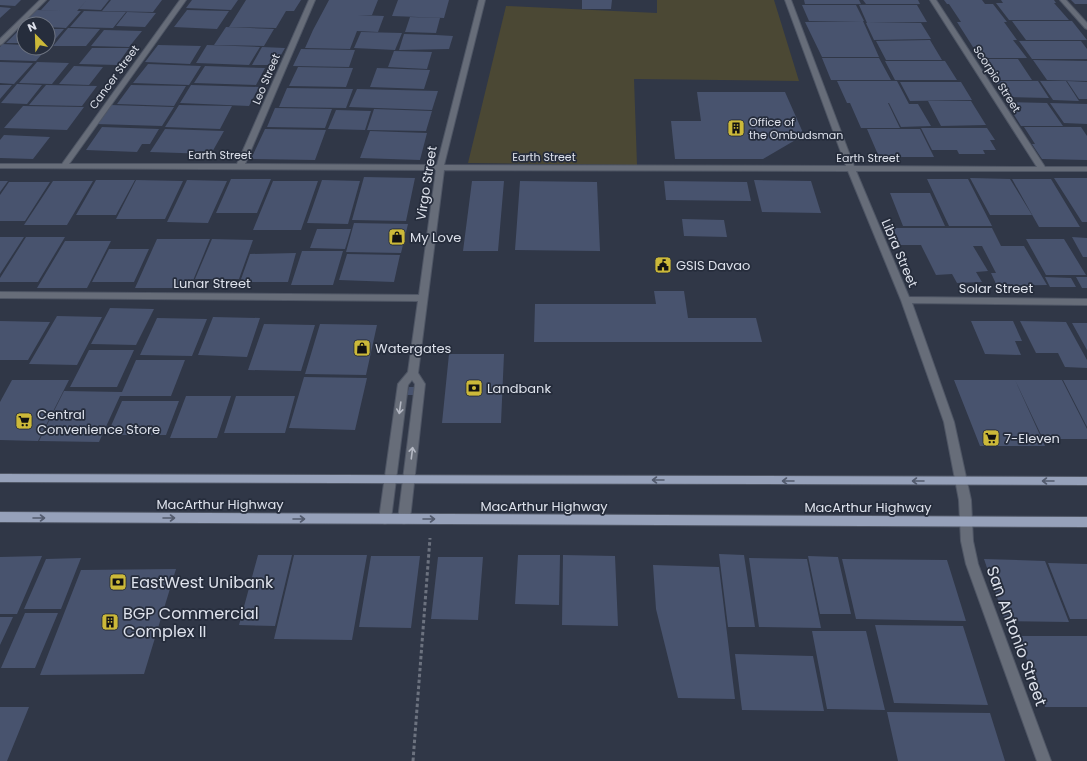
<svg xmlns="http://www.w3.org/2000/svg" width="1087" height="761" font-family="Poppins,sans-serif">
	<style>
		.green { fill: #4b4834 }
		.building { fill: #48536e }
		.lines { fill: none; stroke-linecap: round; stroke-linejoin: round }
		.street-casing { stroke: #4f5665; stroke-width: 2 }
		.primary-casing { stroke: #4f5665; stroke-width: 2 }
		.path { stroke: #6c727f; stroke-width: 3; stroke-dasharray: 3.5 2.5; stroke-linecap: butt }
		.street { fill: #676d79; fill-rule: evenodd }
		.primary { fill: #96a1ba; fill-rule: evenodd }
		.oneway { stroke: #b4b8c3 }
		.oneway2 { stroke: #535b6e }
		.labels { text-anchor: middle; stroke-width: 3.5; stroke-linejoin: round; paint-order: stroke }
		.far-street-label { font-size: 11px; fill: #dde1eb; stroke: #262d3c }
		.far-poi-label { font-size: 11px; fill: #dde1eb; stroke: #262d3c; text-anchor: start }
		.street-label { font-size: 13px; fill: #dde1eb; stroke: #262d3c }
		.poi-label { font-size: 13px; fill: #dde1eb; stroke: #262d3c; text-anchor: start }
		.near-poi-label { font-size: 16px; fill: #dde1eb; stroke: #262d3c; text-anchor: start }
		.near-street-label { font-size: 16px; fill: #dde1eb; stroke: #262d3c }
	</style>
	<rect width="100%" height="100%" fill="#303747"/>
	<path class="green" d="M657,0H774L799,81L634,79L637,165L468,163L506,6L657,13Z"/>
	<path class="building" d="M0,0H21L15,6L0,5Z
		M50,0H87L77,11L41,10Z
		M87,0H109L101,10L79,9Z
		M111,0H162L153,12L102,11Z
		M192,0H238L231,10L186,8Z
		M246,0H301L294,11H286L276,28L229,27Z
		M329,0H378L372,15H358L384,16L378,32L357,31L350,49L305,48L313,30L331,31L313,30Z
		M398,0H449L444,18L392,16Z
		M582,0H612L611,9H582Z
		M804,0H859L861,4H805Z
		M863,0H918L920,4H866Z
		M944,0H982L985,4H993L1007,22H1004L1017,40H1013L1027,58H980L957,22H983H961L949,4H947Z
		M1001,0H1054L1056,3H1054L1069,20H1009L996,3H1003Z
		M1071,0H1087V4H1075Z
		M802,5H856L864,21H809Z
		M859,5H917L927,22L867,23Z
		M0,7L11,8L0,18Z
		M34,10L81,11L66,28L48,27V24H24V27H19Z
		M187,10L229,11L217,29L174,27Z
		M84,11L126,12L113,28L70,27Z
		M127,12L156,13L145,27L116,26Z
		M410,17L440,18L436,33L405,32Z
		M863,21L879,57H822L805,22Z
		M1012,21H1072L1087,40H1026Z
		M866,23H921L931,39L874,40Z
		M226,27L274,29L264,46L214,45Z
		M21,28H24V43H6Z
		M68,28L100,29L86,46H53Z
		M48,29H64L51,44H48Z
		M104,30L142,31L129,47L91,46Z
		M361,32L402,33L395,50L354,48Z
		M404,34L436,35L435,41L436,35L453,36L449,49L399,50Z
		M930,40L942,60H886L876,41Z
		M1019,41H1081L1087,49V59H1032Z
		M2,44L24,45V48H47L36,61L0,60V47Z
		M158,45L201,46L190,64L145,62Z
		M207,45L260,47L249,65L196,63Z
		M262,47L285,48L275,65H252Z
		M92,48H129L117,65L79,64Z
		M301,49L355,50L349,67L293,66Z
		M394,51L432,52L427,69L388,67Z
		M822,58H879L891,80H831Z
		M982,59H1018L1032,80H996Z
		M1033,60L1087,61V81L1047,80Z
		M885,61H945L957,80H895Z
		M0,62L33,63L14,84L0,83Z
		M37,62L69,63L52,84L19,83Z
		M148,64L201,66L189,85L133,83Z
		M74,66L103,67L89,85L59,84Z
		M205,66L265,68L256,85L194,83Z
		M298,67L353,68L346,87L289,86Z
		M377,68L430,70L424,89L370,87Z
		M837,81H897L909,104H918L931,126L901,127L889,103H888L900,128H861L850,103H847Z
		M995,81H1038L1049,98L1006,97Z
		M1040,81H1066L1079,101L1053,100Z
		M1067,81L1087,82V99H1079Z
		M900,82H961L972,100L910,101Z
		M17,84L42,85L27,104L1,103Z
		M0,85H12L0,99Z
		M46,85L97,86L82,106L29,105Z
		M131,85L186,86L174,106L117,104Z
		M191,85L259,87L249,106L180,103Z
		M287,88L353,89L346,108L279,107Z
		M357,89L438,91L432,110L349,107Z
		M697,92H785L804,135L763,159H675L671,121H701Z
		M928,101H971L986,125L941,126Z
		M1006,102L1047,103L1063,126H1021Z
		M1050,103L1087,104V124L1064,123Z
		M111,105L174,107L162,126L96,124Z
		M179,105L232,106L220,129L165,127Z
		M23,106L84,107L67,130L4,128Z
		M275,108L332,109L325,128L267,127Z
		M374,109L432,111L426,131L367,130Z
		M336,110L371,111L365,130L328,129Z
		M102,127L159,129L150,144H142L137,152L86,150Z
		M1024,127H1081L1087,136V160L1042,159L1032,144H1035Z
		M921,128H987L995,140H990L996,150H983L985,154H959L957,150H932Z
		M165,129L224,131L211,154L150,152Z
		M265,129L326,130L315,160L251,159Z
		M867,129H920L934,157H879Z
		M370,131L427,133L420,160L360,158Z
		M4,135L50,137L33,159L0,158V140Z
		M364,177L415,178L406,221L352,220Z
		M970,178L1010,179L1032,215H990Z
		M1054,178H1087V222H1082Z
		M231,179H271L257,213H216Z
		M927,179H968L992,226H949Z
		M1012,179H1051L1080,227H1039Z
		M96,180H135L116,215H76Z
		M136,180L183,181L165,219H116Z
		M187,180L227,181L208,223L167,222Z
		M322,180L360,181L348,224L307,223Z
		M754,180L811,181L821,213L762,212Z
		M0,181H8L0,192Z
		M53,181H93L67,225H24Z
		M273,181H318L301,230H253Z
		M472,181H504L498,251H463Z
		M520,181L597,182L600,251L515,250Z
		M664,181L747,182L751,201L666,200Z
		M9,182H50L25,221H0V195Z
		M890,193H930L945,226H903Z
		M682,219L724,220L727,237L684,236Z
		M354,223L408,224L401,253L346,252Z
		M893,228H992L1001,246H1024L1047,285L997,286L991,273H996L982,246H973L988,271L976,272L982,282L957,283L952,274L936,275L921,245H900Z
		M317,229H351L345,249L310,248Z
		M0,237H24L0,274Z
		M26,237H65L38,282H0V278Z
		M1072,237L1087,238V257H1083Z
		M157,239H210L190,288H135Z
		M212,239L253,240L239,279H195Z
		M1026,239H1064L1086,275H1046Z
		M65,241H111L87,288H37Z
		M109,249H149L134,282H92Z
		M302,251H343L333,285H291Z
		M296,253L288,282H240L250,254Z
		M347,254L400,255L394,282L339,280Z
		M1045,277L1071,278L1076,287H1050Z
		M1076,277H1087V288H1082Z
		M654,291H684L688,318H756L762,342H534L535,304H656Z
		M110,308L154,309L136,345L91,344Z
		M57,316L102,317L77,365L29,364Z
		M213,317L260,318L247,357L198,355Z
		M157,318L207,319L192,356L140,355Z
		M0,321L50,322L28,360H0Z
		M971,321H1013L1022,341H1015L1021,355L985,354Z
		M1020,321L1066,322L1087,360V368L1065,367L1058,353H1036Z
		M1072,323H1087V350Z
		M264,324L315,325L301,371L248,370Z
		M320,324L377,325L366,375L305,374Z
		M89,350H134L117,387H70Z
		M449,354H504L501,423H442Z
		M136,360H185L171,396H120L99,442L39,441L64,391L122,392Z
		M304,377L367,378L355,430L289,428Z
		M12,380H69L38,441L0,440V402Z
		M954,380H1015L1045,446H980Z
		M1015,380H1062L1087,429V439H1043Z
		M1063,380H1087V427Z
		M409,387H415L414,395H407Z
		M186,396H231L217,438H170Z
		M236,396H295L285,433H224Z
		M122,401H179L166,435H107Z
		M719,554L744,555L755,627H728Z
		M258,555H292L275,626L239,625Z
		M294,555H367L352,640L274,639Z
		M518,555H560L559,605L515,604Z
		M563,555L615,556L618,626L562,625Z
		M42,556L17,614H0V557Z
		M371,556H420L411,628L359,627Z
		M808,556L838,557L851,614H820Z
		M438,557H483L478,620L431,619Z
		M81,558L61,609H24L46,559Z
		M749,558L807,559L821,628L759,627Z
		M842,559L947,560L966,621L856,619Z
		M984,559L1045,561L1069,622L1005,621Z
		M1048,563L1087,564V619H1070Z
		M653,565L719,567L735,699L678,698L656,609Z
		M176,569L144,674L40,675L81,570Z
		M25,613H58L35,668H1Z
		M0,617H13L0,645Z
		M875,625L963,626L988,705L894,703Z
		M812,631H866L885,710L827,709Z
		M1018,636H1087V707H1045Z
		M735,654L813,656L824,711L742,710Z
		M0,707H29L7,761H0Z
		M887,712L990,713L1005,761H898Z"/>
	<g class="lines">
		<g class="street-casing">
			<path id="street" d="M40,0H46L2,44L0,45V39Z
				M180,0H186L69,164H237L309,0H315L245,164L437,165L479,0H485L444,165L846,166L785,0H791L854,166L1037,167L930,0H936L1045,167H1087V171H856L909,297L1087,299V305L912,303L954,422L971,500L973,541L978,564L1051,761H1037L966,564L961,541L959,500L944,422L901,300L848,171L444,170L418,373L425,384L410,519L408,522L404,524L400,522L398,519L415,384L412,380L408,385L391,519L389,522L385,524L381,522L379,519L398,384L408,372L418,301L0,298V292L419,295L436,170L0,168V164H62Z
				M1060,0H1066L1087,23V29L1085,28Z"/>
		</g>
		<g class="primary-casing">
			<path id="primary" d="M0,474L1087,477V485L0,482Z
				M0,512L1087,517V527L0,522Z"/>
		</g>
		<path class="path" d="M413,761L430,538"/>
		<use href="#street" class="street"/>
		<use href="#primary" class="primary"/>
	</g>
	<defs><path id="oneway-shaft" d="M-6 0H5M1.5-3L5.5 0L1.5 3" fill="none" stroke-width="1.6" stroke-linecap="round" stroke-linejoin="round"/></defs>
	<g class="oneway">
		<use href="#oneway-shaft" transform="translate(400 408) rotate(98)"/>
		<use href="#oneway-shaft" transform="translate(412 453) rotate(-83)"/>
	</g>
	<g class="oneway2">
		<use href="#oneway-shaft" transform="translate(658 480) rotate(-180)"/>
		<use href="#oneway-shaft" transform="translate(788 481) rotate(-180)"/>
		<use href="#oneway-shaft" transform="translate(918 481) rotate(180)"/>
		<use href="#oneway-shaft" transform="translate(1048 481) rotate(-180)"/>
		<use href="#oneway-shaft" transform="translate(39 518)"/>
		<use href="#oneway-shaft" transform="translate(169 518)"/>
		<use href="#oneway-shaft" transform="translate(299 519)"/>
		<use href="#oneway-shaft" transform="translate(429 519)"/>
	</g>
	<defs>
		<g id="building-square" transform="scale(0.9)"><rect x="-9" y="-9" width="18" height="18" rx="4" fill="#ccb939" stroke="#262d3c"/><path d="M-4-6H4V6H1V3H-1V6H-4ZM-2.5-4.3h1.7v1.8h-1.7ZM.8-4.3h1.7v1.8H.8ZM-2.5-1h1.7V.8h-1.7ZM.8-1h1.7V.8H.8Z" fill="#111"/></g>
		<g id="shop-square" transform="scale(0.9)"><rect x="-9" y="-9" width="18" height="18" rx="4" fill="#ccb939" stroke="#262d3c"/><path d="M-5-2.5h2.3a2.7 3.5 0 0 1 5.4 0H5L5.5 6h-11ZM-1.5-2.5h3a1.5 2.3 0 0 0-3 0Z" fill="#111"/></g>
		<g id="civic-square" transform="scale(0.9)"><rect x="-9" y="-9" width="18" height="18" rx="4" fill="#ccb939" stroke="#262d3c"/><path d="M-.6-6.5H3V-4.5H.6V-3L4-1V1h2V6H-6V1h2V-1L-.6-3ZM-1.2 2.5V6h2.4V2.5Z" fill="#111"/></g>
		<g id="bank-square" transform="scale(0.9)"><rect x="-9" y="-9" width="18" height="18" rx="4" fill="#ccb939" stroke="#262d3c"/><path d="M-6-4H6V4H-6ZM0-2.3a2.3 2.3 0 1 0 0 4.6a2.3 2.3 0 1 0 0-4.6Z" fill="#111"/></g>
		<g id="supermarket-square" transform="scale(0.9)"><rect x="-9" y="-9" width="18" height="18" rx="4" fill="#ccb939" stroke="#262d3c"/><path d="M-6-5.5h2.5l.6 2H6L4.5 2H-2.5L-4.4-4H-6ZM-1.5 3.2a1.3 1.3 0 1 0 .1 0ZM3 3.2a1.3 1.3 0 1 0 .1 0Z" fill="#111"/></g>
	</defs>
	<g fill-rule="evenodd">
		<use href="#building-square" x="736" y="128"/>
		<use href="#shop-square" x="397" y="237"/>
		<use href="#civic-square" x="663" y="265"/>
		<use href="#shop-square" x="362" y="348"/>
		<use href="#bank-square" x="474" y="388"/>
		<use href="#supermarket-square" x="24" y="421"/>
		<use href="#supermarket-square" x="991" y="438"/>
		<use href="#bank-square" x="118" y="582"/>
		<use href="#building-square" x="110" y="622"/>
	</g>
	<g class="labels">
		<g class="far-street-label">
			<text transform="translate(114 77) rotate(-54)" y="4">Cancer Street</text>
			<text transform="translate(266 79) rotate(-67)" y="4">Leo Street</text>
			<text transform="translate(997 79) rotate(57)" y="4">Scorpio Street</text>
			<text x="220" y="159">Earth Street</text>
			<text x="544" y="161">Earth Street</text>
			<text x="868" y="162">Earth Street</text>
		</g>
		<g class="far-poi-label">
			<text x="749" y="126">Office of<tspan x="749" dy="13">the Ombudsman</tspan></text>
		</g>
		<g class="street-label">
			<text transform="translate(426 183) rotate(-81)" y="5">Virgo Street</text>
			<text transform="translate(900 253) rotate(67)" y="5">Libra Street</text>
			<text x="212" y="288">Lunar Street</text>
			<text x="996" y="293">Solar Street</text>
			<text x="220" y="509">MacArthur Highway</text>
			<text x="544" y="511">MacArthur Highway</text>
			<text x="868" y="512">MacArthur Highway</text>
		</g>
		<g class="poi-label">
			<text x="410" y="242">My Love</text>
			<text x="676" y="270">GSIS Davao</text>
			<text x="375" y="353">Watergates</text>
			<text x="487" y="393">Landbank</text>
			<text x="37" y="419">Central<tspan x="37" dy="15">Convenience Store</tspan></text>
			<text x="1004" y="443">7-Eleven</text>
		</g>
		<g class="near-poi-label">
			<text x="131" y="588">EastWest Unibank</text>
			<text x="123" y="619">BGP Commercial<tspan x="123" dy="18">Complex II</tspan></text>
		</g>
		<g class="near-street-label">
			<text transform="translate(1017 636) rotate(70)" y="6">San Antonio Street</text>
		</g>
	</g>
	<g transform="translate(36 36) rotate(337)"><circle r="19" fill="#262d3c" stroke="#6f7582"/>
	<path d="M0-3L7 15L0 10L-7 15Z" fill="#ccb939"/>
	<text y="-6" font-size="11" font-weight="bold" text-anchor="middle" fill="#dde1eb">N</text>
	</g>
</svg>
